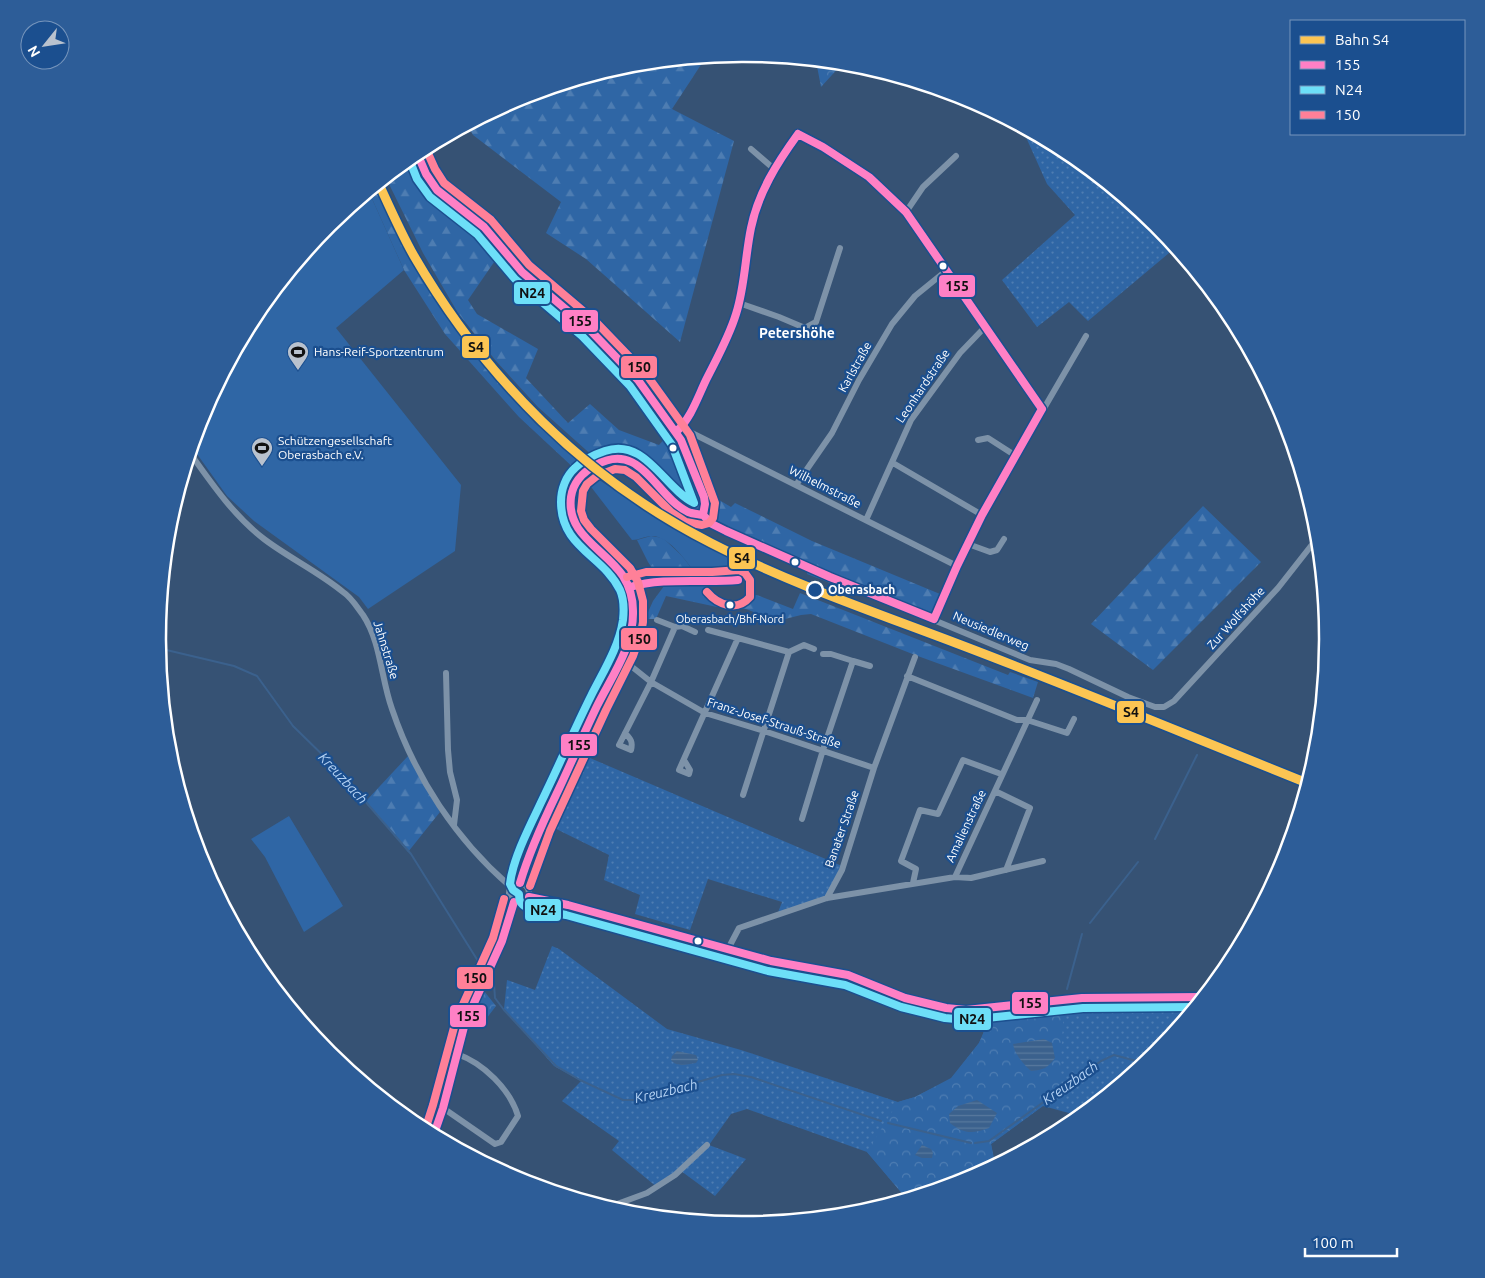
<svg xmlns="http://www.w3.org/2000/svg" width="1485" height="1278" font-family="Ubuntu,sans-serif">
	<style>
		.grass { fill: url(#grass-dots) }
		.forest { fill: url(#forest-firs) }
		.park { fill: url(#park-crowns) }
		.garden { fill: #2f66a5 }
		.water { fill: url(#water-rules) }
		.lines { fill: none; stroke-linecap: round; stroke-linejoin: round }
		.stream { stroke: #3b618d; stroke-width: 2 }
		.minor { stroke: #7d92a8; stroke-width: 6 }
		.bus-1-casing { stroke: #1b4f8f; stroke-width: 11 }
		.bus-2-casing { stroke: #1b4f8f; stroke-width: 11 }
		.bus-3-casing { stroke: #1b4f8f; stroke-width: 11 }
		.bus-1 { stroke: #ff80c5; stroke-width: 8 }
		.bus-2 { stroke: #6ddff8; stroke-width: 8 }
		.bus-3 { stroke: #ff8098; stroke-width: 8 }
		.rail-1-casing { stroke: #1b4f8f; stroke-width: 12 }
		.rail-1 { stroke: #fcc553; stroke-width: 9 }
		.bus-dot { fill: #fff; stroke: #1b4f8f; stroke-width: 2 }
		.stop-dot { fill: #1b4f8f; stroke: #fff; stroke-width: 2.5 }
		.labels { text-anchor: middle; stroke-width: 4.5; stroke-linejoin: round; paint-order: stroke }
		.bus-label { font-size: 11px; fill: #fff; stroke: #1b4f8f }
		.poi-label { font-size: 12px; fill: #fff; stroke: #1b4f8f; text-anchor: start }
		.street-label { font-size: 12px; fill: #fff; stroke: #1b4f8f }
		.stop-label { font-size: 12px; font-weight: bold; fill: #fff; stroke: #1b4f8f; text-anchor: start }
		.neighbourhood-label { font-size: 14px; font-weight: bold; fill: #fff; stroke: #1b4f8f }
		.water-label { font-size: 14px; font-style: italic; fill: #b5d3f5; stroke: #1b4f8f }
		.rim { fill: none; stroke: #fff; stroke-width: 2.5 }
		.line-badge { stroke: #1b4f8f; stroke-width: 2 }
		.pale-badge-label { font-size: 14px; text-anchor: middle; font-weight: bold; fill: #111 }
	</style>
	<defs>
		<pattern id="grass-dots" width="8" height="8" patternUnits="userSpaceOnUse" patternTransform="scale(1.25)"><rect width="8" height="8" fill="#2f66a5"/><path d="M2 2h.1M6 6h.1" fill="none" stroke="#4e7db2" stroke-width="1.8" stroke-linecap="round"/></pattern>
		<pattern id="forest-firs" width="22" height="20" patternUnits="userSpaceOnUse" patternTransform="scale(1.25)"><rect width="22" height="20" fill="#2f66a5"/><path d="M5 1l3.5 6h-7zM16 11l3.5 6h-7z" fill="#4e7db2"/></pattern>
		<pattern id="park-crowns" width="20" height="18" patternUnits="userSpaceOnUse" patternTransform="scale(1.25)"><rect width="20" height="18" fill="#2f66a5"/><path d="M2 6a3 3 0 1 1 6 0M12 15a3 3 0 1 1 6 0" fill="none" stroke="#4e7db2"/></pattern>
		<pattern id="water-rules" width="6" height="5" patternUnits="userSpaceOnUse" patternTransform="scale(1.25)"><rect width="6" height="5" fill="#3b618d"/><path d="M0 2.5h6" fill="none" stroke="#58799e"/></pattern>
	</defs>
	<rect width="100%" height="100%" fill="#365274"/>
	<path class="grass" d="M1025,129L1068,153L1175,248L1088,321L1069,302L1037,327L1002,280L1075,215L1047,184L1025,135Z
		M576,752L842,866L825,901L777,915L782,902L708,879L690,930L635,914L640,895L604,880L609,855L542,822Z
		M552,946L559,949L667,1029L741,1050L898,1102L915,1097L951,1079L979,1043L990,1018L1082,1004L1199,1000L1156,1053L1080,1116L1043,1106L991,1144L995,1164L966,1180L906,1198L867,1152L747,1109L731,1114L709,1145L746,1159L715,1196L681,1171L658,1188L612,1150L619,1141L562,1101L581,1081L554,1066L504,1009L507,980L535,990Z"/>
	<path class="forest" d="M706,57L672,109L734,141L680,342L586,259L546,233L561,202L473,135L468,126L519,98L629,65Z
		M414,155L425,181L501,252L468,300L477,314L538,349L526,378L568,423L590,404L619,430L659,445L669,434L690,483L731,507L735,503L812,541L940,594L928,621L807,574L810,565L721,524L695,509L646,460L623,455L595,458L538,407L496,361L458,313L423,253L386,178Z
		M376,187L408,252L442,311L484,366L535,423L583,464L577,471L519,417L445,334L404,270L369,192Z
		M1203,506L1261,562L1153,670L1091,624Z
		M651,536L663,538L682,556L699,578V585C712,585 715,596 724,603L738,602L745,597L757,595L793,609L800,593L1008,675L1010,672L1038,682L1033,698L915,655L811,614L801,615L777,621L746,609L717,607L666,596L656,619H645L653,601L664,586L648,562L637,540Z
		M408,756L440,812L408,852L366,801Z"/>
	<path class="park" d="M816,61L842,64L821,87Z
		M484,991L496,1006L483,1023L473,1029L468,1024Z
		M1064,1006L1059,1094L991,1144L995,1164L966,1180L906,1198L867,1152L898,1102L915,1097L951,1078L979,1043L990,1018Z"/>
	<path class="garden" d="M369,192L404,270L336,328L461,485L455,551L368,609L359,597L254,521L227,496L192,447L202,415L256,314L329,225Z
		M593,476L661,520L737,561L729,576L699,578C688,564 670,536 652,536C645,536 639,540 632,540L588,483Z
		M289,816L343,906L304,932L265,857L251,839Z"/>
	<path class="water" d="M1044,1039L1052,1043L1055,1058C1048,1068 1043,1070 1031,1071C1023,1064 1015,1055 1013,1044Z
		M677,1051L696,1055L698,1060L696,1063C687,1064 677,1068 671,1060L672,1056Z
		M977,1100L997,1113L989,1128C972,1134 964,1134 950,1123L949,1114L958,1106Z
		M922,1145L931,1149L933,1153L932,1158H922L915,1155Z"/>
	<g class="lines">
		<path class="stream" d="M158,648L234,666L257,676L293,726L337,769L411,854L483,969
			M1155,839L1197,755
			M1090,923L1138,862
			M494,983L495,998L504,1010L556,1066L580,1080L623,1100H635L722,1075L734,1074L751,1077L881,1121
			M1067,989L1082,934
			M888,1123L971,1143
			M975,1143L989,1141L1101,1061L1114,1055L1144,1063"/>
		<path class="minor" d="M751,149L773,168
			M417,153L426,174L437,190L484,227L522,272L589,329L638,380L681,440L704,497L705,504L703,515
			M906,212L923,187L956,156
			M739,303L779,317L805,328L816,322L840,248
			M682,428L957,566
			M676,432C690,421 698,399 705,383C717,358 733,331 739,303C747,270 746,234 758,202C767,177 782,155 798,134L823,147L869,177L906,212L1042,409
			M978,440L988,438L1016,456
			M190,453C212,484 234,516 264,539C289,558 319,572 343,592C351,597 357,607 363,615C381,642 381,679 392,709C415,777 456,840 511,887
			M893,463L982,515
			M796,485L832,433L859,380L892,324L915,296L947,270
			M703,515L712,524L726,531L830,577L1030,660L1056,664L1069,669L1128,697L1155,707H1164L1174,701L1278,588L1318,537
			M866,520L911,420L960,353L985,327
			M968,544L990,552L997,550L1004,539
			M934,619L957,566L982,515L1086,336
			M675,627L682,626L695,632
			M708,630L738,638
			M789,652L804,645L814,649
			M621,658L651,682L705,713L764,731L874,768
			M853,661L870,666
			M446,673L448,750L450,772L457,800L454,825
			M907,676L1017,720H1027L1067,733L1074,719
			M625,733C631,739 633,742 631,750L619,745L651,682L675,627L657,620
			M684,760L690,770L689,774L679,770L738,638L789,652L743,795
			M995,791L1030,808L1006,870
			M802,819L823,750L853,661L831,654H823
			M955,877L971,878L1043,861
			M509 893a10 10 0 1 1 20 0a10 10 0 1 1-20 0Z
			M520,883C529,852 542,824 556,795C569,765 583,736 597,706C609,682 631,646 633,620C634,610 633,595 629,586C615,553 565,539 571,499C573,481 582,473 597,464C646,436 664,518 703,515
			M913,883L916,869L901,861L920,810L938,814L963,760L1001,774
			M529,897L568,905L684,936L771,961L848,975L905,998L946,1008L966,1010L1082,998L1202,997
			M827,898L842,870L874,768L915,657
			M728,949L739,928L827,898L955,877L1037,700
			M443,1108L495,1144L501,1142L518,1116C510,1089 483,1063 457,1054
			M434,1134L443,1108L465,1023L486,979L502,941L514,902
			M609,1207L647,1193L675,1175L707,1145"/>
		<g class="bus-1-casing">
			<path id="bus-1" d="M798,134L823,147L869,177L906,212L1042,409
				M417,153L426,174L437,190L484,227L522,272L589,329L638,380L681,440L704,497L705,504L703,515
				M676,432C691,418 697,399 706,380C717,358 729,337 736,314C745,286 745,257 751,228C758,193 777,163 798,134
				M703,515L712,524L726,531L830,577L934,619
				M630,587C663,577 703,583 738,580
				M934,619L957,566L982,515L1042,409
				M520,883C529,853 542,824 556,795C570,766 583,735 597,706C612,676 634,646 633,611C633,598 630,587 623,576C605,549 566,535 571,497C573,483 583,472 596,465C641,440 655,496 688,512C693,514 698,514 703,515
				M529,897L568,905L771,961L848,975L905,998L946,1008L966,1010L1082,998L1202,997
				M434,1134L443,1108L465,1023L502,941L514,902"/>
		</g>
		<g class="bus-2-casing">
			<path id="bus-2" d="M409,159L417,179L430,197L477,234L515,279L582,336L630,386L672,445L694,503C664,488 645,437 605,451C593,455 584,459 575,468C566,476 561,489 561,502C561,548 603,555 620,590C624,599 624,611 623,620C619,647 603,672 591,696C575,728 561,761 546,792C534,818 513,856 510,884L513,890L519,894C519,900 520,904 526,907L566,915L768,971L845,985L901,1007L945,1018L967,1020L1083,1008L1194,1007"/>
		</g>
		<g class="bus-3-casing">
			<path id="bus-3" d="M426,149L435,169L444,183L491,220L529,265L595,321L646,374L690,435L715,503L713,518L709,523L702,525L686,522L671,512L636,477L625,470L615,469L597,476L587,484L583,491L581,511L584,520L591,529L630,568L638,582L643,601V622L641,633L633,656L606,710L550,831L530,886
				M627,577L646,572H712L739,570L745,573L750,580V597C737,612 718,605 707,592
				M425,1130L433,1105L456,1020L493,938L504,899"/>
		</g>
		<use href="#bus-1" class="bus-1"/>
		<use href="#bus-2" class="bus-2"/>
		<use href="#bus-3" class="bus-3"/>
		<g class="rail-1-casing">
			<path id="rail-1" d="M379,184C390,208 401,233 414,256C485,378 585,479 711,543C791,584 877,613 961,645C1077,689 1192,737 1307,783"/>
		</g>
		<use href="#rail-1" class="rail-1"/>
	</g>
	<defs>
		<g id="stadium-pin" transform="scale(1.125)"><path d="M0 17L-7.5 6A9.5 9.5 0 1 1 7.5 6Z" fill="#b9c2ce" stroke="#1b4f8f"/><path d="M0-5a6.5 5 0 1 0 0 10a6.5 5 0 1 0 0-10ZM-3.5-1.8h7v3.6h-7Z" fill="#111"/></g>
	</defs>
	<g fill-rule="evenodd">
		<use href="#stadium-pin" x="298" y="352"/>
		<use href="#stadium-pin" x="262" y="448"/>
	</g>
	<g class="bus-dot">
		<circle cx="943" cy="266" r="4.5"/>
		<circle cx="673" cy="448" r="4.5"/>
		<circle cx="795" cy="562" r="4.5"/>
		<circle cx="730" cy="605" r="4.5"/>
		<circle cx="698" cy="941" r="4.5"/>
	</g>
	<circle class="stop-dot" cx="815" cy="590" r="8"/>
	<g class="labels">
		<g class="bus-label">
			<text x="730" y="623">Oberasbach/Bhf-Nord</text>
		</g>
		<g class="poi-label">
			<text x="314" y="356">Hans-Reif-Sportzentrum</text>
			<text x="278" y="445">Schützengesellschaft<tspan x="278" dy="14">Oberasbach e.V.</tspan></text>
		</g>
		<g class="street-label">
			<text transform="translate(855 367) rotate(-61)" y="4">Karlstraße</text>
			<text transform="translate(923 386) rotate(-56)" y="4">Leonhardstraße</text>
			<text transform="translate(825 487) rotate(27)" y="4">Wilhelmstraße</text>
			<text transform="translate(1236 618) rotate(-48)" y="4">Zur Wolfshöhe</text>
			<text transform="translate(991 631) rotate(23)" y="4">Neusiedlerweg</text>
			<text transform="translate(386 650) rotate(73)" y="4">Jahnstraße</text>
			<text transform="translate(774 723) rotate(18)" y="4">Franz-Josef-Strauß-Straße</text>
			<text transform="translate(966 826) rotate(-65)" y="4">Amalienstraße</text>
			<text transform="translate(842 829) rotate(-71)" y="4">Banater Straße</text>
		</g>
		<g class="stop-label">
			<text x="828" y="594">Oberasbach</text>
		</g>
		<g class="neighbourhood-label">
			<text x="797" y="338">Petershöhe</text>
		</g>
		<g class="water-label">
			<text transform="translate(343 778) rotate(47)" y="5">Kreuzbach</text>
			<text transform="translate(1070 1083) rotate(-35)" y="5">Kreuzbach</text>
			<text transform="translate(666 1091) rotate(-13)" y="5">Kreuzbach</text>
		</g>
	</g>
	<path d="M0 0H1485V1278H0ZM742 62H743A576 576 0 0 1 1319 638V640A576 576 0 0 1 743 1216H742A576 576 0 0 1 166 640V638A576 576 0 0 1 742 62Z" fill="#2d5d98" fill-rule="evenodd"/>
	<path class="rim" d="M742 62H743A576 576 0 0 1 1319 638V640A576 576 0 0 1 743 1216H742A576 576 0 0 1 166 640V638A576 576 0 0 1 742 62Z"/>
	<g class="line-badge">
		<rect x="938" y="274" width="38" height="24" rx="5" fill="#ff80c5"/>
		<rect x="513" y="281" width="38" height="24" rx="5" fill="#6ddff8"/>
		<rect x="561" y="309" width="38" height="24" rx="5" fill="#ff80c5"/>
		<rect x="461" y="335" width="29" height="24" rx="5" fill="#fcc553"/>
		<rect x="620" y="355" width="38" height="24" rx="5" fill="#ff8098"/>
		<rect x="728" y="546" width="28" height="24" rx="5" fill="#fcc553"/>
		<rect x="620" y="627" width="38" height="24" rx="5" fill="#ff8098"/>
		<rect x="1116" y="700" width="29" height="24" rx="5" fill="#fcc553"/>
		<rect x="560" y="733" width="38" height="24" rx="5" fill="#ff80c5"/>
		<rect x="524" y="898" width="38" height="24" rx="5" fill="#6ddff8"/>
		<rect x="456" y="966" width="38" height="24" rx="5" fill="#ff8098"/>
		<rect x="1011" y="991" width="38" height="24" rx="5" fill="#ff80c5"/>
		<rect x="449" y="1004" width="38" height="24" rx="5" fill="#ff80c5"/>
		<rect x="953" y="1007" width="39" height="24" rx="5" fill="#6ddff8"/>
	</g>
	<g class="pale-badge-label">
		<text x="957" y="291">155</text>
		<text x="532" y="298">N24</text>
		<text x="580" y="326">155</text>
		<text x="476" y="352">S4</text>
		<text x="639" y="372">150</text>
		<text x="742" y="563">S4</text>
		<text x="639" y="644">150</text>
		<text x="1131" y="717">S4</text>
		<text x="579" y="750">155</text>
		<text x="543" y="915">N24</text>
		<text x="475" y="983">150</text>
		<text x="1030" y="1008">155</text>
		<text x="468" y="1021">155</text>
		<text x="972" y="1024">N24</text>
	</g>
	<rect x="1290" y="20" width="175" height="115" fill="#1b4f8f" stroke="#7695bc"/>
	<rect x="1300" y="36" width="25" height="8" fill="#fcc553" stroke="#7695bc"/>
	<text x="1335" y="45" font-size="15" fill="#ffffff">Bahn S4</text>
	<rect x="1300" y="61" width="25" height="8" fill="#ff80c5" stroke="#7695bc"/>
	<text x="1335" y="70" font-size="15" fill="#ffffff">155</text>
	<rect x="1300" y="86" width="25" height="8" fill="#6ddff8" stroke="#7695bc"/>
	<text x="1335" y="95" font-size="15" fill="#ffffff">N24</text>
	<rect x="1300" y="111" width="25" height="8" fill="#ff8098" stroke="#7695bc"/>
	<text x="1335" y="120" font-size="15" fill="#ffffff">150</text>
	<g transform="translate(45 45) rotate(240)"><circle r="24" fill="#1b4f8f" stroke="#7695bc"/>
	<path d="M0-4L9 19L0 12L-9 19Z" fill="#b9c2ce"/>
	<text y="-8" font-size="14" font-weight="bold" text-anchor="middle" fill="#ffffff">N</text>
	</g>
	<path d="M1305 1248v8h92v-8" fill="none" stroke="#ffffff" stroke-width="2.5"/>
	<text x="1312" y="1248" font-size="15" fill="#ffffff" stroke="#1b4f8f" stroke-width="4" paint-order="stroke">100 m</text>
</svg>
